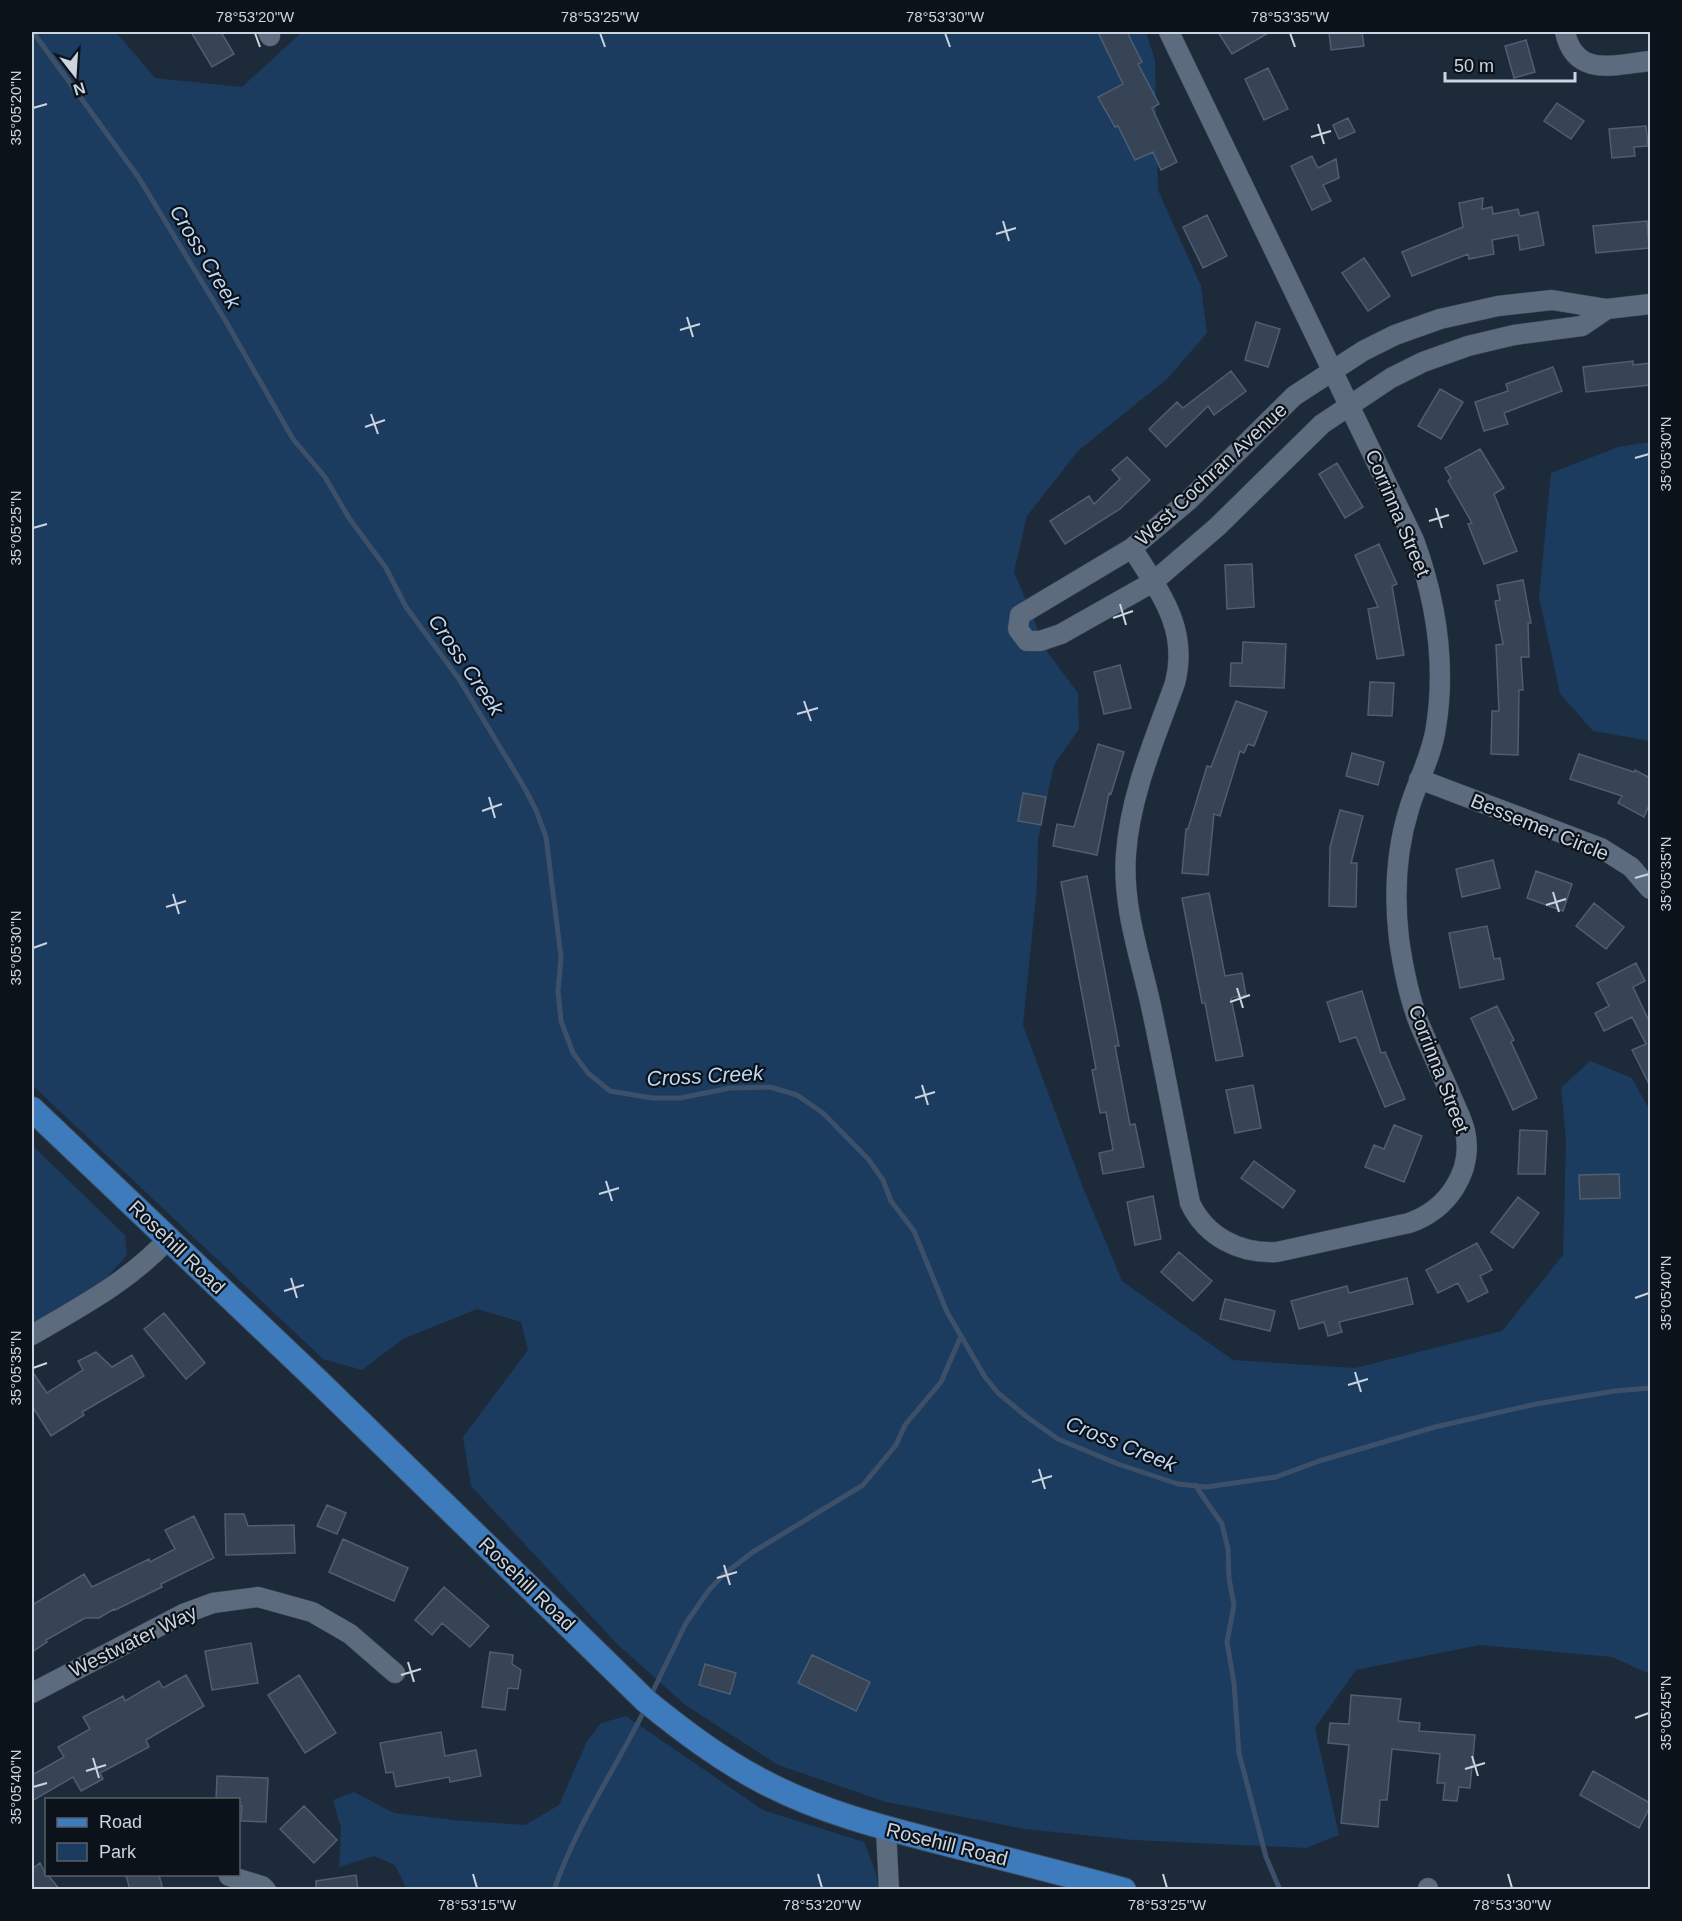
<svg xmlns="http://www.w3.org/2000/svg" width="1682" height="1921" font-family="Arial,sans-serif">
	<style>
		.green { fill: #1b3b5f }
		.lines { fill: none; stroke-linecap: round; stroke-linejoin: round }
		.stream { stroke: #3d5069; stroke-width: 5 }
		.building { fill: #364456; stroke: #4f5e71; stroke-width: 1.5 }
		.minor-casing { stroke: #3d4856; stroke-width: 21 }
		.major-casing { stroke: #3d4856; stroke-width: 26 }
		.minor { stroke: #5c6b7e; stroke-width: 20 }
		.major { stroke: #3d7bbc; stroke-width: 24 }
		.ticks { fill: none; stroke: #cbd4df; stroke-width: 2 }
		.labels { text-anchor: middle; stroke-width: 4.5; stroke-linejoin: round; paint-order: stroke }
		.street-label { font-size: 20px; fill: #cbd4df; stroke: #0c1219 }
		.water-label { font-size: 21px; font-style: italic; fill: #c1d8f4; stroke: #0c1219 }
		.neatline { fill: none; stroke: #cbd4df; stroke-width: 2 }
		.ticks-label { font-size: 15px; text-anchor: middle; fill: #cbd4df }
	</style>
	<rect width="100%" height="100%" fill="#1d2a3a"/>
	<path class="green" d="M32,32H116L155,78L242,87L302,32H1146L1155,60L1158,190L1201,286L1207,333L1168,378L1078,451L1027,516L1014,572L1048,653L1078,693L1079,729L1054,765L1038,840L1037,886L1023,1025L1084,1190L1122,1281L1233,1360L1355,1368L1502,1331L1563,1255L1566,1140L1561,1088L1590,1061L1632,1078L1650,1111V1674L1612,1657L1480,1645L1356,1670L1315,1728L1339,1835L1306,1848L1133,1840L1024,1829L886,1802L778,1765L684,1704L616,1643L471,1486L463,1437L528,1350L521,1322L477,1309L403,1339L362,1370L323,1359L32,1085Z
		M1650,442V741L1593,731L1560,694L1539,597L1551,473L1618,447Z
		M32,1145L125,1235L127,1255L103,1282L32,1324Z
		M626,1716L763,1810L864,1842L876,1873L879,1889L407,1890L395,1865L374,1856L339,1867L341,1828L333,1800L354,1792L394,1813L454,1820L525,1825L559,1805L587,1741L601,1723Z"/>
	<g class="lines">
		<path class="stream" d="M33,32L139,178L225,320L293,439L325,477L349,518L386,568L406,607L459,679L524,787L536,810L546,837L561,957L558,991L561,1021L573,1053L588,1073L610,1091L652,1098H680L730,1088L770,1087L797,1095L823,1113L869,1160L883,1180L891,1201L914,1231L947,1312L985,1377L998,1393L1027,1417L1058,1439L1118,1464L1178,1484L1206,1487L1276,1477L1319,1461L1435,1427L1536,1404L1615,1391L1650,1388
			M1195,1485L1222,1524L1228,1549L1229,1578L1234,1605L1227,1642L1234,1683L1239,1753L1266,1857L1280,1890
			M651,1695L686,1623L709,1590L724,1574L753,1552L863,1485L896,1445L905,1425L941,1382L961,1336
			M554,1890C576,1825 615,1770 645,1709"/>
	</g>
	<path class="building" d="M191,32H221L234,54L212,67Z
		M1098,32H1127L1142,62L1138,64L1159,104L1152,108L1177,162L1161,170L1153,152L1135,160L1118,126L1115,127L1098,97L1123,84Z
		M1218,32H1270L1232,54Z
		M1329,32H1362L1364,46L1331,50Z
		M1526,40L1535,72L1514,78L1505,46Z
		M1268,68L1288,109L1264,120L1245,79Z
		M1557,103L1584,121L1571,139L1544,121Z
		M1348,118L1355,132L1339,139L1333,125Z
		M1646,126L1648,146L1634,147L1635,156L1612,158L1609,129Z
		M1312,156L1318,168L1336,159L1339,178L1323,185L1331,201L1312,210L1291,166Z
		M1483,198L1482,209L1492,207L1493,214L1518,209L1520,216L1538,212L1544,245L1520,250L1518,235L1492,240L1494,254L1469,259L1468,254L1412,276L1402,252L1463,227L1459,203Z
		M1207,215L1227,256L1203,268L1183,227Z
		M1647,221L1649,248L1596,253L1593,226Z
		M1364,258L1390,296L1368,311L1342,273Z
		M1256,322L1280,329L1268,367L1245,360Z
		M1633,361V365L1650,363V385L1586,392L1583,367Z
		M1553,367L1562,391L1504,413L1508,424L1484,431L1475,402L1508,391L1506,384Z
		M1231,371L1246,391L1214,415L1208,406L1166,447L1149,429L1177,402L1183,408Z
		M1440,389L1463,402L1441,439L1418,426Z
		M1480,449L1504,488L1494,494L1517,551L1484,564L1468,524L1472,523L1448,481L1451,478L1445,468Z
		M1127,457L1150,480L1120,509L1065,544L1050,521L1089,496L1094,504L1120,479L1112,470Z
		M1337,463L1363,507L1345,518L1319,474Z
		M1379,544L1397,584L1392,586L1404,655L1377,659L1368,609L1378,607L1355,555Z
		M1252,564L1254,607L1227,609L1225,565Z
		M1523,580L1531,623H1528L1529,657H1521L1523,690H1519L1518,755L1491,754L1492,711H1499L1496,645L1503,644L1495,601L1500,600L1497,585Z
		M1243,642L1286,644L1284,688L1230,686L1231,663H1242Z
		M1120,665L1131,708L1104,714L1094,672Z
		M1370,682L1394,683L1392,716L1368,715Z
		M1236,701L1267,712L1254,746L1248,744L1244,753L1240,751L1220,816L1214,814L1208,875L1182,873L1186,829H1188L1207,766L1211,767Z
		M1098,744L1124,752L1111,794L1109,793L1097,855L1053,846L1057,824L1074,827Z
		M1352,753L1384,762L1378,785L1346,776Z
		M1579,754L1634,772L1635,770L1650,778V803L1644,817L1618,803L1622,796L1570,779Z
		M1023,793L1046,797L1041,825L1018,821Z
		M1340,810L1363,816L1351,863H1357L1356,907L1329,906L1330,847Z
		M1493,860L1500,888L1462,897L1456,869Z
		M1536,871L1572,884L1563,911L1527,898Z
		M1087,876L1119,1046H1115L1130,1125L1135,1124L1144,1167L1103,1174L1099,1153L1113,1150L1106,1112L1100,1113L1092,1070L1096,1069L1061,882Z
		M1209,893L1225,976L1242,973L1246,995L1231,998L1243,1056L1216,1061L1205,1003H1202L1182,898Z
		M1594,903L1624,927L1606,949L1576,926Z
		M1487,926L1494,959L1500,958L1504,979L1460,988L1449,933Z
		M1636,963L1645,981L1633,987L1650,1023V1086L1632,1050L1646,1044L1632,1017L1604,1031L1595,1013L1609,1006L1597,983Z
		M1362,991L1381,1053L1385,1052L1405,1099L1385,1107L1356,1037L1340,1042L1327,1002Z
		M1497,1006L1514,1040L1511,1042L1537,1098L1513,1110L1471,1018Z
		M1253,1085L1261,1128L1235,1133L1226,1090Z
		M1394,1125L1422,1136L1404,1182L1365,1167L1374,1145L1384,1149Z
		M1520,1130L1547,1131L1545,1174H1518Z
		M1254,1161L1295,1191L1283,1208L1241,1178Z
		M1619,1174L1620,1198L1580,1199L1579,1175Z
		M1153,1196L1161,1239L1135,1245L1127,1202Z
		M1518,1197L1539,1213L1513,1248L1491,1232Z
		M1477,1243L1492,1270L1480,1276L1488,1292L1468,1302L1458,1283L1438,1293L1426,1270Z
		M1179,1252L1212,1281L1193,1301L1161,1272Z
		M1407,1278L1413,1304L1339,1322L1342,1332L1328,1336L1324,1322L1299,1329L1291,1301L1347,1286L1349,1293Z
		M1225,1299L1275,1311L1270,1331L1220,1319Z
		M164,1313L205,1363L186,1379L144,1329Z
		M96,1352L112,1367L132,1355L144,1376L82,1412L84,1415L51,1436L32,1406V1371L47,1393L83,1370L78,1361Z
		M327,1505L346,1513L337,1534L317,1526Z
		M225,1514H244L248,1526L294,1525L295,1553L226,1555Z
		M194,1516L214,1558L161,1584L162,1587L115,1610L114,1609L99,1618H85L46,1640L47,1642L32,1652V1605L84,1574L92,1587L149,1559L150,1562L175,1549L165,1530Z
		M343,1539L408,1568L394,1601L329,1572Z
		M444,1587L489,1626L470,1647L442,1623L432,1635L415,1620Z
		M251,1643L258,1683L212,1690L205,1651Z
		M490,1652L513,1655L512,1664L521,1670L518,1689L508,1688L505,1710L482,1707Z
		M812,1655L870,1682L856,1711L798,1683Z
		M705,1664L736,1673L730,1694L699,1685Z
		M186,1675L204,1706L146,1740L149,1747L100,1773L103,1779L81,1791L73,1777L32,1801V1775L64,1757L58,1747L90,1729L83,1717L123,1696L125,1701L159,1681L163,1688Z
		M299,1675L336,1733L305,1753L268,1695Z
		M1351,1695L1401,1699L1398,1721L1420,1723L1419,1731L1475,1735L1470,1788L1459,1787L1457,1801L1443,1800L1445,1783H1437L1440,1754L1392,1749L1387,1800H1380L1378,1827L1341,1823L1349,1745L1328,1743L1330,1723L1349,1724Z
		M441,1732L445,1756L476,1750L481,1776L450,1782L449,1777L396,1787L393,1772L386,1773L380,1743Z
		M1593,1771L1650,1803V1807L1639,1828L1580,1795Z
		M217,1776L268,1778L266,1822L241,1821L242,1806H238V1800H216Z
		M304,1806L337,1840L314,1863L280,1829Z
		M40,1863L46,1875H48L60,1890H32V1869Z
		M126,1875H159L163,1890H130Z
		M356,1875L358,1890H316V1881Z"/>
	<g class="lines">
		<g class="minor-casing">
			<path id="minor" d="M268,32L270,36
				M1565,32C1575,78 1614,65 1650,61
				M1607,309L1582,326L1514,335L1468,346L1423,362L1391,378L1322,424L1217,527L1153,582L1061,634L1040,641H1027L1018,629L1020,615L1132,548L1189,500L1294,396L1363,351L1395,335L1440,319L1498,306L1552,300L1607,309L1650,304
				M1132,548C1160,593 1189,628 1175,683C1155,739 1130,795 1126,854C1122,906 1140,956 1151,1006C1165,1071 1177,1137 1190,1203C1206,1237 1240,1254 1277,1252L1409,1223C1447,1210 1474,1172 1465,1131C1462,1118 1455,1106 1450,1093C1440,1070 1429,1047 1419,1023C1409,997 1403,967 1399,939C1394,896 1396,851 1409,809C1417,782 1432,756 1436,727C1446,664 1436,600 1414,540L1169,32
				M1419,779L1601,848L1631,867L1650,889
				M32,1335C80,1307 131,1280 168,1239
				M32,1693L183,1614L213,1603L258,1597L312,1612L350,1634L395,1673
				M886,1829L889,1890
				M229,1876L262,1886L266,1890
				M1428,1890V1888"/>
		</g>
		<g class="major-casing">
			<path id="major" d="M32,1109L319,1382L646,1701C683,1731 720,1759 762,1781C820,1812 884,1828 947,1844C1006,1859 1065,1874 1124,1890"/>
		</g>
		<use href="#minor" class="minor"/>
		<use href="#major" class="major"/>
	</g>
	<path class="ticks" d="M255,33L260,47M600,33L605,47M945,33L950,47M1290,33L1295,47M33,108L47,104M1318,124L1324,144M1311,137L1331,131M1003,221L1009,241M996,234L1016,228M687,317L693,337M680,330L700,324M371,414L378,434M365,427L385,420M1635,458L1649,454M1436,508L1442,528M1429,521L1449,515M33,528L47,524M1120,604L1126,625M1113,618L1133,611M804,701L811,721M797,714L818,708M489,797L495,818M482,811L502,804M1635,878L1649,874M1553,892L1559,912M173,894L179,914M1546,905L1566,899M166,907L186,901M33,948L47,943M1237,988L1243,1008M1230,1002L1250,995M922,1085L928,1105M915,1098L935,1092M606,1181L612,1201M599,1194L619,1188M291,1278L297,1298M284,1291L304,1285M1635,1298L1649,1293M33,1368L47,1363M1355,1372L1361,1392M1348,1385L1368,1379M1039,1469L1045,1489M1032,1482L1052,1476M724,1565L730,1585M717,1578L737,1572M408,1662L414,1682M401,1675L421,1669M1635,1718L1649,1713M1472,1756L1478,1776M93,1758L99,1778M1465,1769L1485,1763M86,1771L106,1765M33,1787L47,1783M473,1874L477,1888M818,1874L822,1888M1163,1874L1167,1888M1508,1874L1512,1888"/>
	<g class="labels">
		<g class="street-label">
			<text transform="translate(1211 474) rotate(-43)" y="7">West Cochran Avenue</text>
			<text transform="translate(1398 513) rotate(67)" y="7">Corrinna Street</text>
			<text transform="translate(1540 827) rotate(22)" y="7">Bessemer Circle</text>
			<text transform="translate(1439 1069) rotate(69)" y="7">Corrinna Street</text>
			<text transform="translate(177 1247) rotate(44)" y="7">Rosehill Road</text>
			<text transform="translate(527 1584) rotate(44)" y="7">Rosehill Road</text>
			<text transform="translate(133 1641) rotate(-26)" y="7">Westwater Way</text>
			<text transform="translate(947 1844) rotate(14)" y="7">Rosehill Road</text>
		</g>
		<g class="water-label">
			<text transform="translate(205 257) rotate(59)" y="7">Cross Creek</text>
			<text transform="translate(466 665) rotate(56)" y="7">Cross Creek</text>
			<text transform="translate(705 1076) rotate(-3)" y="7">Cross Creek</text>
			<text transform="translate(1121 1444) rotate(22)" y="7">Cross Creek</text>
		</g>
	</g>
	<rect width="1682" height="1921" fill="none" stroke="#0c1219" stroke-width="66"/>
	<rect x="45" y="1798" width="195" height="78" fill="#0c1219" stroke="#586068" stroke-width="1.5"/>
	<rect x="57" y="1818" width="30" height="9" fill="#3d7bbc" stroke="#586068" stroke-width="1.5"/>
	<text x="99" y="1828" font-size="18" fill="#cbd4df">Road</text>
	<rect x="57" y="1843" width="30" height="18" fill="#1b3b5f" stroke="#586068" stroke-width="1.5"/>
	<text x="99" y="1858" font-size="18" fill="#cbd4df">Park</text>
	<g transform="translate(75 75) rotate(163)" stroke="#0c1219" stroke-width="4.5" paint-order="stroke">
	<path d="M0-4.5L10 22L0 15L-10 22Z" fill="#cbd4df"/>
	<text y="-9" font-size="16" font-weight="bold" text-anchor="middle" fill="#cbd4df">N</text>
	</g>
	<path d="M1445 72v9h130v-9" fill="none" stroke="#cbd4df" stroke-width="3"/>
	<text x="1454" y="72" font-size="18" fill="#cbd4df" stroke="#0c1219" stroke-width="4.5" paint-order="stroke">50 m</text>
	<rect x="33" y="33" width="1616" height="1855" class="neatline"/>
	<g class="ticks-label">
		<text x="255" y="22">78°53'20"W</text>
		<text x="600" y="22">78°53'25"W</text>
		<text x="945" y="22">78°53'30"W</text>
		<text x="1290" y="22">78°53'35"W</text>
		<text transform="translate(16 108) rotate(-90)" y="5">35°05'20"N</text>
		<text transform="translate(1666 454) rotate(-90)" y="5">35°05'30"N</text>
		<text transform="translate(16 528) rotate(-90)" y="5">35°05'25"N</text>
		<text transform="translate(1666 874) rotate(-90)" y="5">35°05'35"N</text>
		<text transform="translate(16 948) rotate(-90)" y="5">35°05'30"N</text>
		<text transform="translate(1666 1293) rotate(-90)" y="5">35°05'40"N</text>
		<text transform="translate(16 1368) rotate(-90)" y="5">35°05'35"N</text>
		<text transform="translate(1666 1713) rotate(-90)" y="5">35°05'45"N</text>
		<text transform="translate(16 1787) rotate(-90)" y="5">35°05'40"N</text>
		<text x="477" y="1910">78°53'15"W</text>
		<text x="822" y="1910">78°53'20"W</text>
		<text x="1167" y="1910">78°53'25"W</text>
		<text x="1512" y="1910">78°53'30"W</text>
	</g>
</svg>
